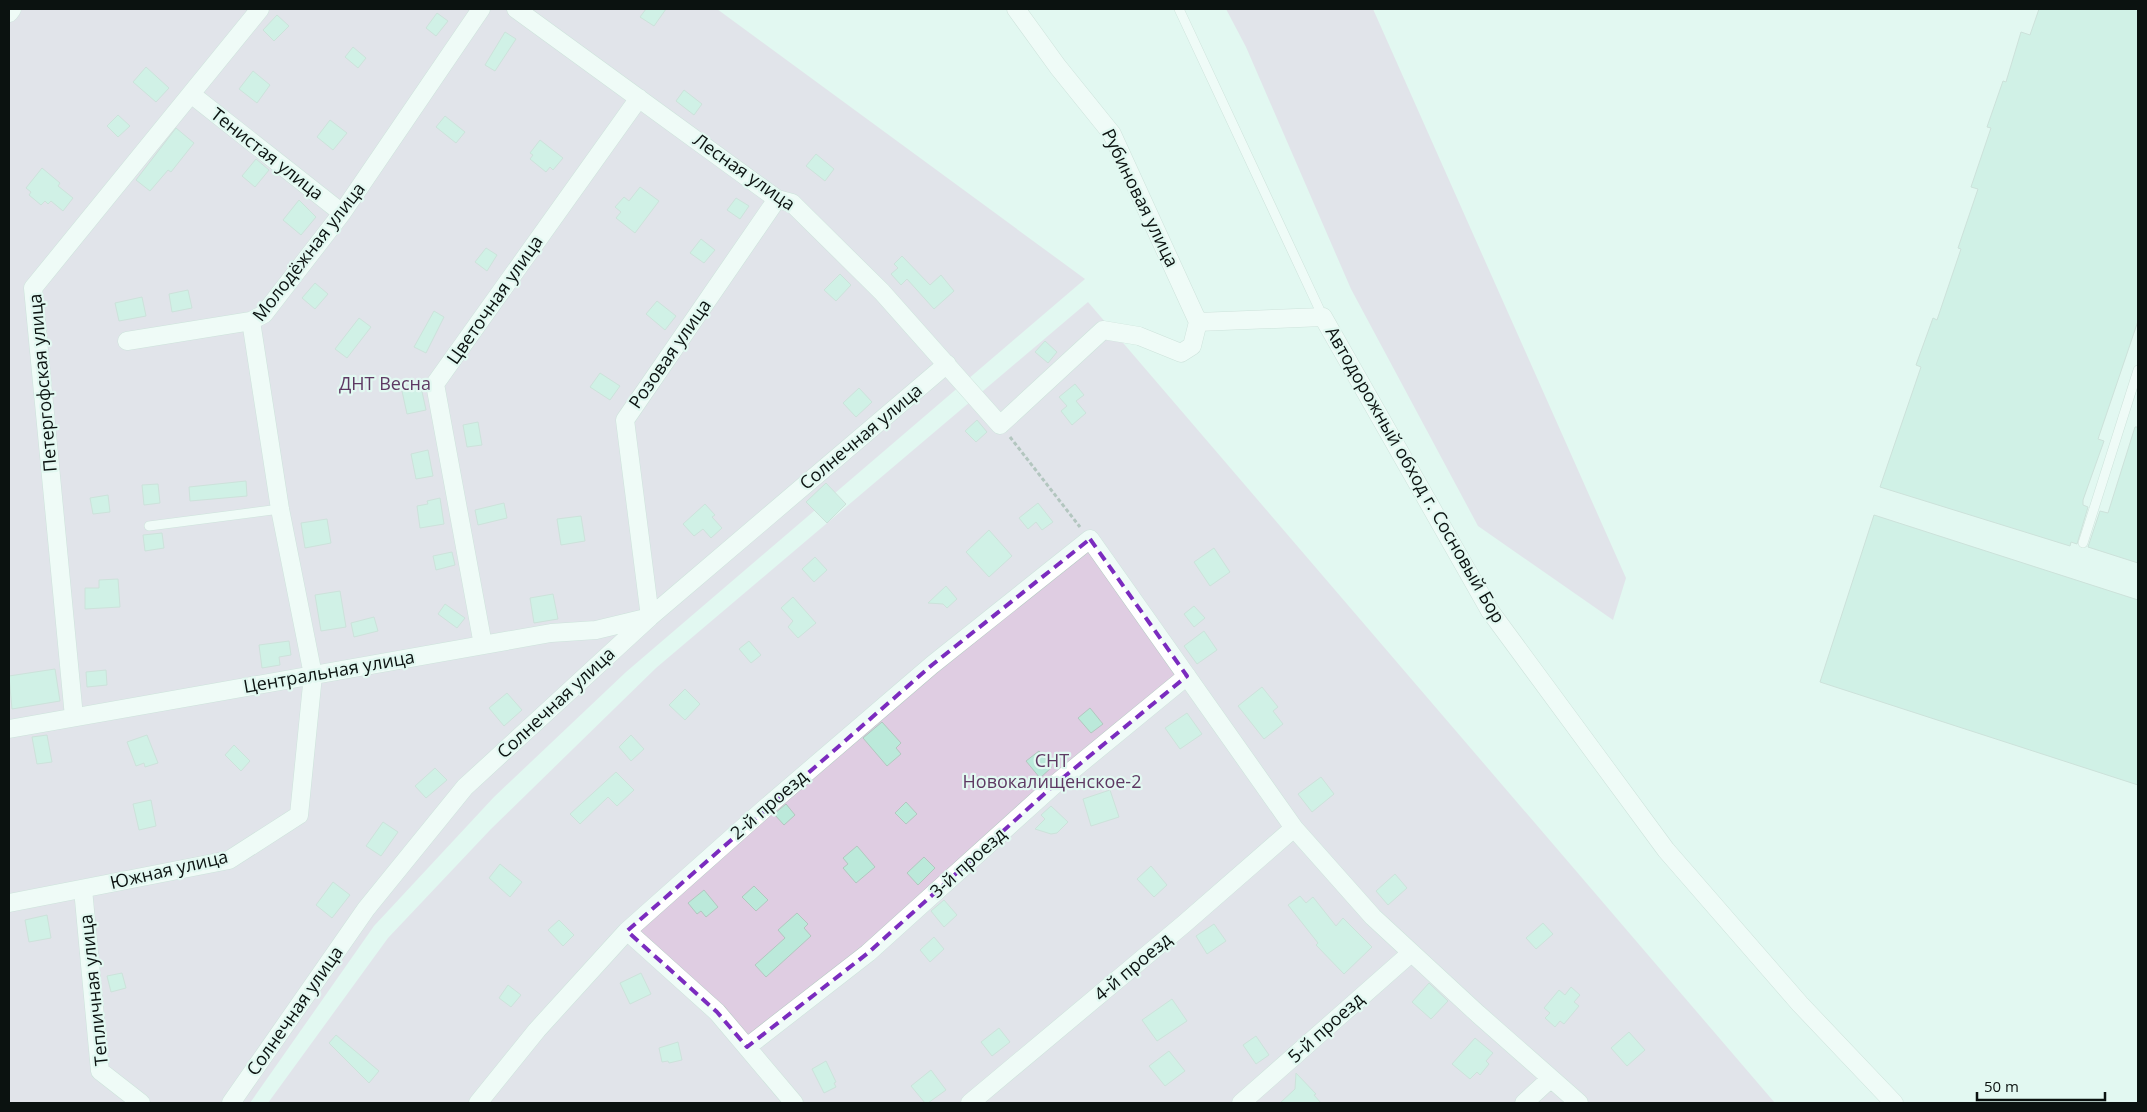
<svg xmlns="http://www.w3.org/2000/svg" width="2147" height="1112" font-family="'Open Sans',sans-serif">
	<style>
		.green { fill: #dfcde2 }
		.building { fill: #bbe9da; stroke: #b2c7bf }
		.lines { fill: none; stroke-linecap: round; stroke-linejoin: round }
		.service-casing { stroke: #b5cac2; stroke-width: 10 }
		.minor-casing { stroke: #b5cac2; stroke-width: 19 }
		.path { stroke: #7a8984; stroke-width: 3; stroke-dasharray: 4 2.5; stroke-linecap: butt }
		.service { stroke: #fff; stroke-width: 9 }
		.minor { stroke: #fff; stroke-width: 18 }
		.marked { fill: none; stroke: #7b2cbf; stroke-width: 4; stroke-dasharray: 10 6; stroke-linejoin: round }
		.labels { text-anchor: middle; stroke-width: 4.5; stroke-linejoin: round; paint-order: stroke }
		.street-label { font-size: 18px; fill: #0b1210; stroke: #e2f8f1 }
		.park-label { font-size: 18px; fill: #5e3963; stroke: #e2f8f1 }
	</style>
	<rect width="100%" height="100%" fill="#e2f8f1"/>
	<path class="green" d="M9,9H717L1085,279L626,672L494,797L374,926L250,1103H9Z
		M1226,9H1373L1626,578L1613,620L1478,526L1351,289L1246,47Z
		M1088,302L1775,1103H268L388,938L491,829L656,668Z"/>
	<path class="building" d="M646,9H666L654,26L640,17Z
		M2039,9H2138V321L2098,439L2104,441L2083,500V505L2088,507L2077,544L2071,542L2070,546L1880,487L1921,367L1916,365L1933,318L1937,320L1961,249L1958,248L1978,189L1971,187L1991,128L1987,127L2003,81L2006,82L2021,32L2030,35Z
		M437,13L448,21L436,36L426,28Z
		M277,15L289,26L274,41L263,30Z
		M505,32L516,39L495,71L485,65Z
		M353,47L366,58L358,68L345,57Z
		M146,67L169,88L156,102L133,82Z
		M253,71L270,85L257,103L239,89Z
		M684,90L702,104L694,115L676,101Z
		M118,115L130,126L118,137L107,126Z
		M445,116L465,132L456,143L436,127Z
		M330,120L347,133L333,150L317,137Z
		M176,128L194,143L171,172L168,170L150,191L136,180Z
		M540,140L563,158L553,170L550,167L546,172L530,159L533,155L530,153Z
		M816,154L834,169L825,181L806,166Z
		M256,159L269,170L255,187L242,176Z
		M42,168L60,183L58,186L73,198L63,211L51,201L48,204L45,201L41,205L29,195L31,192L26,188Z
		M640,187L659,201L635,233L616,218L621,212L615,207L624,197L629,201Z
		M736,198L749,206L740,219L727,210Z
		M299,200L316,217L301,235L283,220Z
		M701,239L715,250L704,263L690,253Z
		M486,248L497,255L487,271L475,262Z
		M902,256L930,285L941,275L954,291L934,309L907,279L901,285L891,274L898,268L894,264Z
		M840,274L851,285L836,301L824,290Z
		M315,283L328,294L315,309L302,298Z
		M188,290L192,308L172,312L169,294Z
		M142,297L146,316L119,321L115,303Z
		M657,301L676,316L665,330L646,314Z
		M434,311L444,317L426,353L414,347Z
		M359,318L371,327L347,358L335,349Z
		M1045,341L1057,352L1048,363L1035,352Z
		M600,373L620,386L610,400L590,387Z
		M1075,384L1084,395L1076,401L1086,413L1072,425L1061,411L1067,406L1059,397Z
		M421,387L426,410L407,414L402,391Z
		M859,388L872,402L856,417L843,403Z
		M977,420L987,432L976,442L965,431Z
		M478,422L482,445L467,447L463,425Z
		M2135,427H2138V563L2088,547L2100,511L2108,513Z
		M428,450L433,476L416,479L411,454Z
		M246,481L247,496L190,501L189,487Z
		M826,483L846,504L827,523L806,502Z
		M158,484L160,503L144,505L142,485Z
		M108,495L110,512L93,514L90,498Z
		M440,498L444,524L420,528L417,506L428,504L427,501Z
		M504,503L507,518L478,525L475,510Z
		M1038,503L1053,522L1042,530L1036,522L1028,529L1019,518Z
		M705,504L715,515L712,517L722,528L711,538L703,529L694,536L683,524Z
		M1874,515L2138,600V785L1820,682Z
		M581,516L585,541L561,545L557,519Z
		M327,519L331,543L305,548L301,523Z
		M989,530L1012,556L989,577L966,552Z
		M162,533L164,548L145,551L143,535Z
		M1214,548L1230,572L1210,586L1194,562Z
		M452,552L455,565L436,570L433,556Z
		M815,557L827,570L814,582L802,569Z
		M118,579L120,607L85,609V588H99V580Z
		M946,586L957,599L947,608L943,604L928,603Z
		M340,591L346,627L321,631L315,595Z
		M553,594L558,619L534,623L530,598Z
		M793,597L816,623L798,638L788,627L793,621L781,608Z
		M445,604L465,618L457,628L438,614Z
		M1194,606L1205,618L1194,627L1184,614Z
		M374,617L378,631L354,637L351,623Z
		M1204,631L1217,650L1197,664L1184,646Z
		M289,641L291,655L279,657L280,665L262,668L259,645Z
		M749,641L761,655L751,663L739,649Z
		M55,669L60,701L12,709L9,676Z
		M106,670L107,685L87,687L86,672Z
		M1262,687L1278,707L1273,711L1283,724L1264,739L1238,706Z
		M685,689L700,704L685,720L669,705Z
		M507,693L522,710L504,726L489,708Z
		M1090,708L1103,724L1091,733L1078,718Z
		M1187,713L1202,734L1180,749L1165,728Z
		M882,722L901,743L896,748L901,754L887,766L863,738Z
		M47,735L52,762L37,764L32,737Z
		M147,735L158,763L145,767L144,763L136,766L127,742Z
		M631,735L644,749L631,761L619,747Z
		M234,745L250,761L241,771L225,755Z
		M1039,751L1052,767L1040,778L1026,761Z
		M435,768L447,780L426,798L415,786Z
		M616,772L634,790L617,806L608,797L580,824L570,814Z
		M1321,777L1334,794L1312,812L1298,794Z
		M1110,790L1119,817L1091,826L1083,799Z
		M151,800L156,826L139,830L133,804Z
		M906,802L917,814L906,824L895,813Z
		M786,804L795,815L784,825L774,814Z
		M1051,806L1068,822L1057,833L1051,834L1035,829L1045,819L1041,815Z
		M383,822L398,832L381,856L366,846Z
		M857,846L875,867L856,883L843,868L848,864L843,858Z
		M924,857L935,868L918,885L907,873Z
		M500,864L522,882L510,897L489,878Z
		M1151,866L1167,885L1154,897L1137,879Z
		M1395,874L1407,888L1388,905L1376,891Z
		M333,882L350,895L332,918L316,905Z
		M754,886L768,900L756,911L742,897Z
		M704,890L718,907L706,917L701,911L697,914L688,903Z
		M1300,896L1306,903L1313,897L1336,926L1343,918L1372,947L1344,974L1316,945L1318,943L1288,905Z
		M944,900L957,915L944,927L931,911Z
		M797,913L808,924L804,928L811,936L766,977L755,965L785,938L778,930Z
		M47,915L51,938L29,942L25,920Z
		M559,920L574,935L563,946L548,930Z
		M1543,923L1553,934L1536,949L1526,938Z
		M1214,924L1226,941L1207,954L1196,936Z
		M934,937L944,949L930,962L920,950Z
		M122,973L126,988L111,992L107,976Z
		M641,973L651,994L630,1004L620,983Z
		M1429,983L1448,1001L1431,1019L1412,1002Z
		M508,985L521,995L511,1007L499,998Z
		M1571,987L1580,995L1574,1002L1579,1006L1564,1024L1560,1021L1555,1027L1545,1018L1550,1013L1544,1008L1559,990L1565,995Z
		M1172,999L1187,1021L1157,1041L1142,1020Z
		M999,1028L1010,1042L992,1056L981,1042Z
		M1629,1032L1645,1050L1627,1066L1611,1048Z
		M336,1035L379,1071L369,1083L329,1043Z
		M1256,1036L1269,1055L1256,1064L1243,1045Z
		M1475,1038L1493,1053L1486,1061L1489,1064L1480,1075L1477,1072L1470,1079L1452,1064Z
		M678,1042L682,1060L669,1063L668,1061L662,1062L659,1048Z
		M1169,1051L1185,1071L1165,1086L1149,1066Z
		M826,1061L836,1082L834,1083L836,1087L824,1093L812,1069Z
		M931,1070L946,1090L928,1103H925L911,1086Z
		M1296,1073L1316,1094L1314,1095L1321,1103H1280L1295,1089Z"/>
	<g class="lines">
		<g class="service-casing">
			<path id="service" d="M1179,9L1323,317
				M149,526L280,509
				M2083,543L2138,370"/>
		</g>
		<g class="minor-casing">
			<path id="minor" d="M516,9L777,199L792,203L882,292L1000,425L1103,330L1139,336L1181,353L1192,346L1198,322
				M1016,9L1058,67L1112,134L1198,322
				M9,13L12,9
				M191,94L342,213
				M1198,322L1323,317L1490,611L1666,850L1800,1004L1894,1103
				M127,341L251,321
				M483,645L435,384L639,98
				M74,717L33,288L260,9
				M9,729L551,633L596,630L650,617L625,420L777,199
				M83,889L100,1071L141,1103
				M9,903L229,860L299,815L313,675L280,509L251,321L264,314L342,213L481,9
				M627,931L717,1012L794,1103
				M747,1047L868,953L1053,786L1187,676
				M231,1103L366,909L465,787L650,617L947,364
				M478,1103L537,1030L627,931L763,810L932,665L1090,539L1294,828L1373,917L1478,1014L1579,1103
				M970,1103L1184,924L1294,828
				M1241,1103L1411,953
				M1524,1103L1550,1079"/>
		</g>
		<path class="path" d="M1010,437L1080,527"/>
		<use href="#service" class="service"/>
		<use href="#minor" class="minor"/>
	</g>
	<path d="M0 0H2147V1112H0ZM1090,539L1187,676L1053,786L868,953L747,1047L717,1012L627,931L932,665Z" fill="#e2f8f1" fill-opacity=".55" fill-rule="evenodd"/>
	<path class="marked" d="M1090,539L1187,676L1053,786L868,953L747,1047L717,1012L627,931L932,665Z"/>
	<g class="labels">
		<g class="street-label">
			<text transform="translate(267 154) rotate(38)" y="6">Тенистая улица</text>
			<text transform="translate(744 172) rotate(35)" y="6">Лесная улица</text>
			<text transform="translate(1140 198) rotate(64)" y="6">Рубиновая улица</text>
			<text transform="translate(309 252) rotate(-52)" y="6">Молодёжная улица</text>
			<text transform="translate(495 300) rotate(-55)" y="6">Цветочная улица</text>
			<text transform="translate(670 354) rotate(-55)" y="6">Розовая улица</text>
			<text transform="translate(43 383) rotate(-95)" y="6">Петергофская улица</text>
			<text transform="translate(861 437) rotate(-40)" y="6">Солнечная улица</text>
			<text transform="translate(1415 475) rotate(60)" y="6">Автодорожный обход г. Сосновый Бор</text>
			<text transform="translate(329 672) rotate(-10)" y="6">Центральная улица</text>
			<text transform="translate(556 703) rotate(-43)" y="6">Солнечная улица</text>
			<text transform="translate(769 805) rotate(-41)" y="6">2-й проезд</text>
			<text transform="translate(968 863) rotate(-42)" y="6">3-й проезд</text>
			<text transform="translate(169 870) rotate(-13)" y="6">Южная улица</text>
			<text transform="translate(1133 967) rotate(-40)" y="6">4-й проезд</text>
			<text transform="translate(94 990) rotate(-96)" y="6">Тепличная улица</text>
			<text transform="translate(295 1011) rotate(-55)" y="6">Солнечная улица</text>
			<text transform="translate(1326 1028) rotate(-42)" y="6">5-й проезд</text>
		</g>
		<g class="park-label">
			<text x="385" y="390">ДНТ Весна</text>
			<text x="1052" y="767">СНТ<tspan x="1052" dy="21">Новокалищенское-2</tspan></text>
		</g>
	</g>
	<rect width="2147" height="1112" fill="none" stroke="#0b1210" stroke-width="20"/>
	<path d="M1977 1092v8h128v-8" fill="none" stroke="#0b1210" stroke-width="2.5"/>
	<text x="1984" y="1092" font-size="15" fill="#0b1210" stroke="#e2f8f1" stroke-width="4" paint-order="stroke">50 m</text>
</svg>
